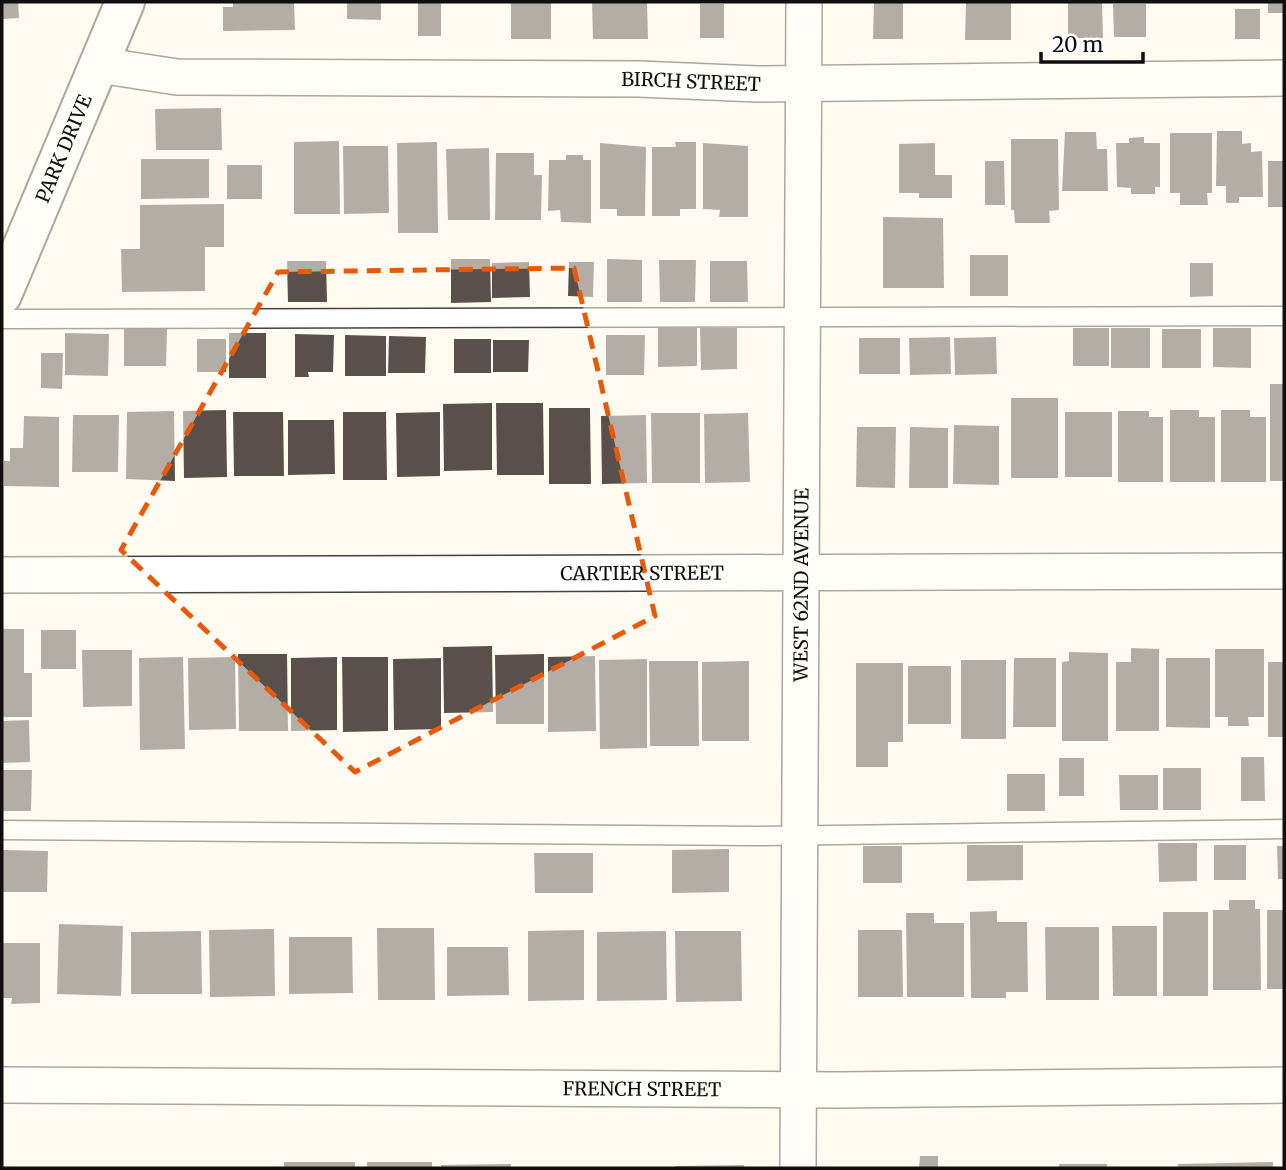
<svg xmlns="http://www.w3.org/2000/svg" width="1286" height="1170" font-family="Merriweather,serif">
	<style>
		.building { fill: #594f4b }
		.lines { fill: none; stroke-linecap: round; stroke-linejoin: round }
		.service-casing { stroke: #424242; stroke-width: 21 }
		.minor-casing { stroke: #424242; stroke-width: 38 }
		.tertiary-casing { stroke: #424242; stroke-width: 42 }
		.service { stroke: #fff; stroke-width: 18 }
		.minor { stroke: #fff; stroke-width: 35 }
		.tertiary { stroke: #fff; stroke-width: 38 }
		.marked { fill: none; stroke: #e8590c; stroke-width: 5; stroke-dasharray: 14 9; stroke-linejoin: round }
		.labels { text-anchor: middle; stroke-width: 7; stroke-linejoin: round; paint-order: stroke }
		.street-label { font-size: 19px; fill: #0f0f0f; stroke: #fff }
	</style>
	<rect width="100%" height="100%" fill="#fffbf1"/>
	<path class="building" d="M2,2H18L19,18L2,19Z
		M233,2H294L295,30L223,31V7H233Z
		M347,2H381V20L347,19Z
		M418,2H441V36H418Z
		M511,2H551V39H511Z
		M592,2H647L648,39H593Z
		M874,2L903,3V39H873Z
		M1068,2H1102L1103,38H1068Z
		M1268,2H1284V13H1268Z
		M966,3H1011V40H965Z
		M700,4H724V38H700Z
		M1113,4H1146V37H1114Z
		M1235,9H1260V39H1235Z
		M221,108L222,150H156L155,109Z
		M1217,131H1242V144L1251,143V152L1262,151L1263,197H1239V203H1226V186H1216Z
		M1065,132H1096L1097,149H1107L1108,191H1062Z
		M1170,133H1212V193H1207L1208,205H1180V193H1170Z
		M1144,137V143H1160V187H1155V194H1131V188L1117,187L1116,143H1129V138Z
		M1011,139H1058L1059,210L1049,211L1050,223H1015L1014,210H1011Z
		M339,141L340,214H294V142Z
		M437,142L438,233H398L397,143Z
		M675,142H696V209H680V216H652V147H676Z
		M600,143L646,147L645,216H617V209H600Z
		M703,143L748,146V217H719L720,210L703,209Z
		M935,143V175H952V198H919V193H899V144Z
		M343,146H388L389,213L344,214Z
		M489,148L490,220H448L446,149Z
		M496,153H534V175H542L541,220H495Z
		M566,155H583V160H591V223L561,222L560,210L548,211L549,160H566Z
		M141,159H209V198L141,199Z
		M985,161H1004L1005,205H985Z
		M1268,161H1284V207H1268Z
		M227,165H262V199H227Z
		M224,204V247H205V291L122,292L121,249H140V205Z
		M883,217L943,218L944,288H883Z
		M970,255H1008V296H970Z
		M451,259H490L491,302L451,303Z
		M607,259L642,260V302H607Z
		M659,260H696L695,302H660Z
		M287,261H326L327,302H288Z
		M710,261H747L748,302H710Z
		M529,262L530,297L492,298V263Z
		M569,262H594L593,297L568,296Z
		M1190,263H1213V296L1190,297Z
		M124,327L167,329L166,366H124Z
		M658,328H697V366L658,367Z
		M700,328H737V369L701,370Z
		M1073,328H1109V366H1073Z
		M1111,328H1150V368H1111Z
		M1213,328H1251V368L1213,367Z
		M1162,329H1201V368H1162Z
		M65,333L109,334L108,376L65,375Z
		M229,333H266V378H229Z
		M295,334L334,335L333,372H308L309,377H295Z
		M345,335L386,336V376H345Z
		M606,335H645L644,375H606Z
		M389,336L426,337L425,373H388Z
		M950,337L951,374L910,375L909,338Z
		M996,337L997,374L955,375L954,338Z
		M859,338H900V374H859Z
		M197,339H226V372H197Z
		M454,339H491V373H454Z
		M493,340H529L528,372H493Z
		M41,353H63L62,389L41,388Z
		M1270,384H1284V481H1270Z
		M1011,398H1058V478H1011Z
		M492,403V470L444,471L443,404Z
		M496,403H543L544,475H497Z
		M549,408H590L591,484H549Z
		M226,410L227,477L184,478L183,411Z
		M1170,410H1199V417H1215V482H1170Z
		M1221,410H1250V417H1266V482H1221Z
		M174,411L175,481L126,479L127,412Z
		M1118,411H1149V417H1163V482H1118Z
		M233,412H283L284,476H234Z
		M343,412H386L387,480H343Z
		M440,412V476L397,477L396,413Z
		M1065,412H1112V477H1065Z
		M651,413H700V483H652Z
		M748,413L750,482L705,483L704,414Z
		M73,415H119L118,472H72Z
		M646,415L647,483L602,484L601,416Z
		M24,416L59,417V487L4,486V461H10V448H23Z
		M288,420H334L335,474L288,475Z
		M954,425L999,426V485L953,484Z
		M857,427H896L895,488L856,487Z
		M910,427L948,428V488H909Z
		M2,629H24V673H32V717H2Z
		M41,630H76V669H41Z
		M492,646L493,712L444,713L443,647Z
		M1131,648L1159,649V731H1116V662H1131Z
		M1215,649H1264V717H1248L1249,726H1228V717H1215Z
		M82,650H132V706L83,707Z
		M1069,652L1108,653V741H1062V662L1069,661Z
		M238,654H287L288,731H239Z
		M544,654V724H496L495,655Z
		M595,656L596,731L548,732V657Z
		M183,657L185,749L140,750L139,658Z
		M235,657L236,729L189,730L188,658Z
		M337,657V730L291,731V658Z
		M342,657H388V731L343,732Z
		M441,658V729L394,730L393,659Z
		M1014,658H1056V727H1013Z
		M1166,658H1210V728L1166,727Z
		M647,659V748L600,749L599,660Z
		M961,660H1006V739H961Z
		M649,661H698L699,746H650Z
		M749,661V741H702V662Z
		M1268,662H1284V737H1268Z
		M856,663H903V742H888V767H856Z
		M908,666H951V724H908Z
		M29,720L30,762L2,763V721Z
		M1241,757H1264L1265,801H1241Z
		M1059,758H1084V796H1059Z
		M1163,768H1201V810H1163Z
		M2,770H32L31,811H2Z
		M1007,774H1045V811H1007Z
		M1119,775H1158V810H1120Z
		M1158,843H1197V881L1159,882Z
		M967,845H1023V880L967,881Z
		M1214,845H1246V880H1214Z
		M863,846H902V883H863Z
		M1277,846H1284V879H1278Z
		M729,849V892L672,893V850Z
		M2,850L48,851L47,892H2Z
		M534,853H593V893H535Z
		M1229,900H1255V909H1260L1261,990H1213V910H1229Z
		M1267,910H1284V989H1267Z
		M997,911V922H1027L1028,992H1006V998H971L970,912Z
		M1163,912H1208V996H1163Z
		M906,913H934V923H964V997H907Z
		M59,924L123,926L121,996L57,994Z
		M1112,926H1157V996H1113Z
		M1045,927H1099V1000H1046Z
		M377,928H434L435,1000H378Z
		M274,929L275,996L210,997L209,930Z
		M584,930V1000L528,1001V931Z
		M858,930H902L903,997H858Z
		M201,931L202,994H131V932Z
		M666,931L667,1000L597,1001V932Z
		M675,931H741L742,1001L676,1002Z
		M289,937H352L353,993L289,994Z
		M2,943H40V1003L11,1004L12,998H2Z
		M447,947H508L509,995L447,996Z
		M920,1156H938V1168H919Z
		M284,1162H355V1168H284Z
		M367,1162H432V1168H367Z
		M1273,1162V1168H1178V1164Z
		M511,1164V1168H441V1165Z
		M1059,1164H1107V1168H1059Z
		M744,1165V1168H675V1166Z"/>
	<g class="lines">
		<g class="service-casing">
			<path id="service" d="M2,319L1284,316
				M2,830L755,836L1284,829"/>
		</g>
		<g class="minor-casing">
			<g id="minor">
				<path id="s1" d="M99,65L177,77L639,79L757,84L1284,78"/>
				<path id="s2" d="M2,575L1284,571"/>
				<path id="s3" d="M2,1085L838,1090L1284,1085"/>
				<path id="s4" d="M798,1168L804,2"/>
			</g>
		</g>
		<g class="tertiary-casing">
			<g id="tertiary">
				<path id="s5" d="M2,295L125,2"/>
			</g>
		</g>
		<use href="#service" class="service"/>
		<use href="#minor" class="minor"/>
		<use href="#tertiary" class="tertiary"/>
	</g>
	<path d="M0 0H1286V1170H0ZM574,268L655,616L355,772L121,550L278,272Z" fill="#fffbf1" fill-opacity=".55" fill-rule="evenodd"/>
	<path class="marked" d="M574,268L655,616L355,772L121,550L278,272Z"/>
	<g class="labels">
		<g class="street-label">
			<text dy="7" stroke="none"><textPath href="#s1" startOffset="593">BIRCH STREET</textPath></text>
			<text dy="7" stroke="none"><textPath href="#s5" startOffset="159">PARK DRIVE</textPath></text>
			<text dy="7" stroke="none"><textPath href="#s2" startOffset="640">CARTIER STREET</textPath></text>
			<text dy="7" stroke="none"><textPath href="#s4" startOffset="583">WEST 62ND AVENUE</textPath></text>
			<text dy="7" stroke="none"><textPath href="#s3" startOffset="640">FRENCH STREET</textPath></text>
		</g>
	</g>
	<rect width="1286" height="1170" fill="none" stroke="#0f0f0f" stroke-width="7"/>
	<path d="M1041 52v10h102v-10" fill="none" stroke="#0f0f0f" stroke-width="3.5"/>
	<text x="1052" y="52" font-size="21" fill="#0f0f0f" stroke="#ffffff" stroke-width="5" paint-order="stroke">20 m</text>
</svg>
